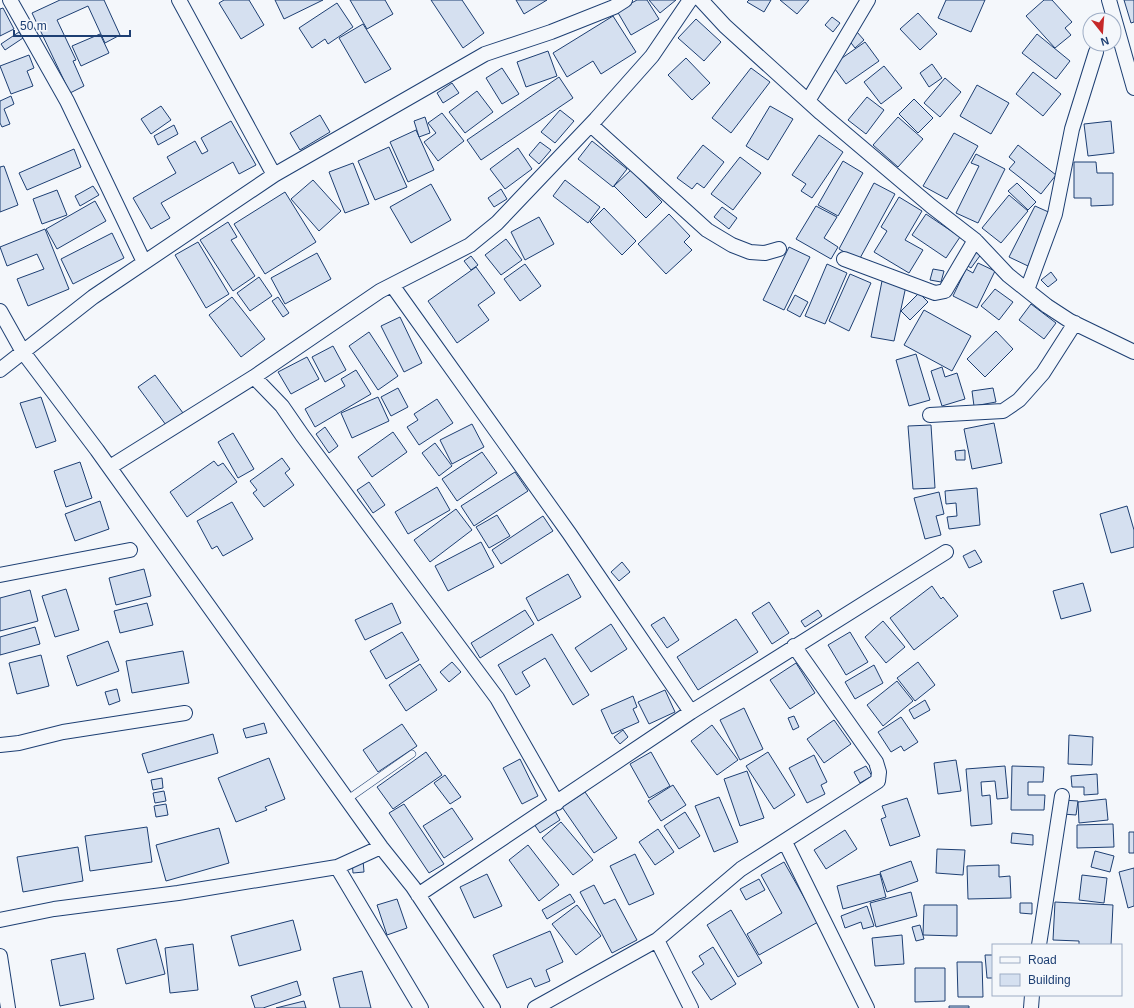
<svg xmlns="http://www.w3.org/2000/svg" width="1134" height="1008" font-family="Helvetica,sans-serif">
	<style>
		.building { fill: #d5e0f0; stroke: #1d3f73 }
		.lines { fill: none; stroke-linecap: round; stroke-linejoin: round }
		.service-casing { stroke: #1d3f73; stroke-width: 8 }
		.minor-casing { stroke: #1d3f73; stroke-width: 16 }
		.service { stroke: #f4f7fb; stroke-width: 7 }
		.minor { stroke: #f4f7fb; stroke-width: 14 }
	</style>
	<rect width="100%" height="100%" fill="#f4f7fb"/>
	<path class="building" d="M60,0H104L120,35L105,43L88,6L57,20L76,60L73,61L84,86L70,93L32,13Z
		M224,0H249L264,25L241,39L219,3Z
		M275,0H323L284,19Z
		M350,0H385L393,14L367,29Z
		M431,0H462L484,33L463,48Z
		M516,0H547L524,14Z
		M637,0H647L659,19L631,35L617,11Z
		M649,0H676L660,13Z
		M749,0H771L764,12L747,2Z
		M780,0H809L797,14Z
		M946,0H985L971,32L938,18Z
		M1044,0H1052L1072,22L1065,28L1071,35L1055,48L1026,16Z
		M1124,0H1134V22L1131,23Z
		M337,3L353,27L328,44L325,39L312,48L299,28Z
		M3,8L14,29L0,36V9Z
		M918,13L937,34L920,50L900,29Z
		M613,16L636,52L601,74L593,61L567,77L553,53Z
		M832,17L840,23L833,32L825,25Z
		M696,19L721,42L704,61L678,38Z
		M363,24L391,69L365,83L339,38Z
		M19,32L23,38L5,50L1,44Z
		M857,32L864,40L855,48L848,39Z
		M100,34L109,53L81,66L72,46Z
		M1037,34L1070,61L1056,79L1022,53Z
		M865,42L879,61L846,84L832,65Z
		M548,51L557,76L526,87L517,62Z
		M29,55L34,68L27,71L33,86L11,94L0,66Z
		M686,58L710,83L692,100L668,75Z
		M932,64L942,78L929,87L920,73Z
		M884,66L902,88L881,104L864,82Z
		M502,68L519,94L502,104L486,78Z
		M751,68L770,82L731,133L712,118Z
		M1033,72L1061,94L1043,116L1016,94Z
		M559,77L573,98L481,160L467,140Z
		M945,78L961,92L940,117L924,103Z
		M452,83L459,93L443,103L437,93Z
		M977,85L1009,103L991,134L960,116Z
		M477,91L493,112L465,133L449,112Z
		M11,96L14,104L4,109L10,124L2,127L0,123V101Z
		M867,97L884,110L866,134L848,120Z
		M914,99L933,118L918,133L899,114Z
		M161,106L171,120L151,134L141,119Z
		M770,106L793,119L768,160L746,146Z
		M560,110L574,121L555,143L541,132Z
		M442,113L464,141L438,161L424,142L436,133L428,123Z
		M320,115L330,132L300,150L290,133Z
		M425,117L430,133L419,137L414,121Z
		M898,117L923,139L898,167L873,145Z
		M231,121L256,165L239,174L233,162L161,203L170,218L151,229L133,198L176,173L167,157L195,141L202,154L208,151L201,138Z
		M1111,121L1114,153L1088,156L1084,124Z
		M174,125L178,134L158,145L154,136Z
		M416,130L434,170L408,182L390,142Z
		M954,133L978,146L947,199L923,186Z
		M819,135L843,152L812,198L801,191L806,184L792,175Z
		M592,141L627,169L613,187L578,159Z
		M540,142L551,150L539,164L529,155Z
		M703,145L724,162L704,188L697,183L692,189L677,178Z
		M1018,145L1056,175L1041,194L1009,169L1015,162L1009,157Z
		M389,147L407,187L375,200L358,161Z
		M518,148L532,169L505,189L490,169Z
		M74,149L81,167L27,190L19,173Z
		M976,154L1005,169L978,223L956,213L979,166L971,163Z
		M740,157L761,173L733,210L711,194Z
		M843,161L863,173L838,216L818,205Z
		M1074,162H1096L1097,173H1113V205L1091,206V198H1074Z
		M353,163L369,204L345,213L329,172Z
		M4,166L18,205L0,212V167Z
		M631,170L662,202L646,218L614,186Z
		M313,180L341,211L319,231L291,199Z
		M565,180L600,207L588,223L553,196Z
		M874,183L895,194L859,260L839,249Z
		M1017,183L1036,202L1028,210L1008,191Z
		M431,184L451,220L411,243L390,207Z
		M93,186L99,195L80,206L75,196Z
		M501,189L507,199L494,207L488,198Z
		M57,190L67,215L42,224L33,199Z
		M285,192L316,242L265,274L234,224Z
		M1009,195L1028,211L1001,243L982,228Z
		M899,197L922,211L905,240L923,250L909,273L874,252L887,231L881,227Z
		M95,201L106,221L57,249L46,229Z
		M816,206L837,217L824,238L838,247L831,259L796,239Z
		M1035,206L1053,214L1028,266L1009,257Z
		M722,207L737,218L729,229L714,217Z
		M604,208L636,241L622,255L590,222Z
		M669,214L690,236L684,242L692,250L666,274L638,244Z
		M926,214L960,237L946,258L912,235Z
		M539,217L554,244L525,260L511,232Z
		M228,222L237,237L231,240L255,276L233,291L200,240Z
		M45,229L69,289L28,306L17,279L44,269L37,254L7,266L0,247Z
		M112,233L124,258L73,284L61,259Z
		M506,239L522,260L501,275L485,255Z
		M198,242L229,294L206,308L175,255Z
		M789,247L810,257L784,310L763,300Z
		M974,248L982,253L971,268L963,263Z
		M317,253L331,279L285,304L271,278Z
		M471,256L478,265L471,270L464,261Z
		M978,263L995,271L977,308L953,296L966,269L973,273Z
		M525,264L541,286L520,301L504,279Z
		M827,264L847,273L825,324L805,316Z
		M476,267L495,293L478,305L489,320L457,343L428,301Z
		M933,269L944,271L941,282L930,280Z
		M1051,272L1057,280L1048,287L1041,280Z
		M850,274L871,283L849,331L829,321Z
		M259,277L272,296L250,311L237,293Z
		M882,281L906,286L894,341L871,337Z
		M995,289L1013,302L999,320L981,306Z
		M919,293L928,302L910,320L901,311Z
		M795,295L808,302L800,317L787,310Z
		M232,297L265,339L241,357L209,315Z
		M278,297L289,313L283,317L272,301Z
		M1031,304L1056,323L1044,339L1019,320Z
		M924,310L971,336L952,371L904,345Z
		M400,317L422,363L404,372L381,326Z
		M996,331L1013,349L985,377L967,359Z
		M369,332L398,376L378,390L349,346Z
		M333,346L346,370L325,382L312,357Z
		M916,354L930,400L909,406L896,360Z
		M307,357L319,379L291,394L278,372Z
		M942,367L945,377L957,373L965,399L942,406L931,371Z
		M356,370L371,394L315,427L305,409L345,386L341,379Z
		M155,375L183,413L166,425L138,387Z
		M398,388L408,407L391,416L381,397Z
		M993,388L996,402L974,406L972,391Z
		M41,397L56,441L36,448L20,403Z
		M378,397L389,421L352,438L341,413Z
		M437,399L453,423L419,445L407,427L418,420L414,414Z
		M994,423L1002,463L972,469L964,429Z
		M472,424L484,447L452,464L440,440Z
		M931,425L935,488L913,489L908,426Z
		M325,427L338,446L329,453L316,434Z
		M393,432L407,452L372,477L358,457Z
		M233,433L254,469L238,478L218,442Z
		M435,443L452,466L439,476L422,453Z
		M965,450V460H956L955,451Z
		M482,452L497,473L457,501L442,479Z
		M282,458L290,469L285,473L294,485L264,507L253,493L257,490L250,481Z
		M214,461L218,466L223,463L237,482L187,517L170,492Z
		M80,462L92,498L66,507L54,471Z
		M515,472L528,491L474,526L461,506Z
		M369,482L385,505L373,513L357,490Z
		M437,487L450,510L408,534L395,512Z
		M977,488L980,525L949,529L947,517L957,516L956,503L946,504L945,491Z
		M939,492L944,514L936,516L941,535L925,539L914,498Z
		M100,501L109,529L75,541L65,514Z
		M232,502L253,539L223,556L217,546L212,549L197,521Z
		M1127,506L1134,530V547L1111,553L1100,514Z
		M456,509L472,530L430,562L414,540Z
		M497,515L510,536L489,548L476,527Z
		M543,516L553,531L501,564L492,550Z
		M481,542L494,567L448,591L435,566Z
		M975,550L982,562L969,568L963,556Z
		M622,562L630,572L619,581L611,572Z
		M144,569L151,596L116,605L109,578Z
		M568,574L581,597L538,621L526,598Z
		M1083,583L1091,611L1061,619L1053,591Z
		M932,586L941,599L943,597L958,616L914,650L890,618Z
		M66,589L79,630L55,637L42,596Z
		M30,590L38,621L0,631V598Z
		M769,602L789,633L772,644L752,613Z
		M147,603L153,625L120,633L114,611Z
		M392,603L401,623L365,640L355,620Z
		M525,610L534,624L480,658L471,643Z
		M818,610L822,616L805,627L801,621Z
		M664,617L679,640L667,648L651,625Z
		M736,619L758,652L698,690L677,657Z
		M883,621L905,647L886,663L865,637Z
		M611,624L627,649L591,672L575,648Z
		M35,627L40,644L0,655V637Z
		M402,632L419,660L386,679L370,651Z
		M850,632L868,662L846,675L828,645Z
		M552,634L589,695L573,705L545,658L522,672L530,686L516,695L498,665Z
		M108,641L119,671L77,686L67,656Z
		M183,651L189,683L132,693L126,661Z
		M41,655L49,686L17,694L9,663Z
		M452,662L461,672L449,682L440,672Z
		M918,662L935,685L915,701L897,678Z
		M796,663L815,693L790,709L770,680Z
		M420,664L437,690L406,711L389,685Z
		M874,665L883,683L855,699L845,682Z
		M897,681L913,701L883,726L867,705Z
		M117,689L120,701L109,705L105,692Z
		M665,690L675,712L649,724L638,702Z
		M633,696L637,707L633,709L639,722L612,734L601,710Z
		M925,700L930,710L914,719L909,710Z
		M744,708L763,749L740,760L720,720Z
		M794,716L799,727L793,730L788,718Z
		M901,717L918,742L904,751L901,746L891,752L878,732Z
		M834,720L851,744L824,763L807,739Z
		M264,723L267,733L246,738L243,729Z
		M402,724L417,746L378,772L363,750Z
		M712,725L738,760L717,775L691,741Z
		M623,730L628,737L620,744L614,737Z
		M213,734L218,753L148,773L142,754Z
		M1069,735L1093,737L1092,765L1068,764Z
		M426,752L442,775L393,809L377,787Z
		M651,752L670,786L649,798L630,764Z
		M768,752L795,795L774,809L746,766Z
		M814,755L827,782L821,785L825,794L807,803L789,768Z
		M269,758L285,799L265,807L267,810L236,822L218,778Z
		M520,759L538,796L522,804L503,768Z
		M956,760L961,791L938,794L934,763Z
		M866,766L872,776L860,783L854,772Z
		M1005,766L1008,798L997,799L995,781L981,782L982,796L990,795L992,824L971,826L966,769Z
		M1012,766L1044,767L1043,782H1028V795H1045L1044,810H1011Z
		M747,771L764,818L740,826L724,779Z
		M1097,774L1098,794L1084,795V787H1072L1071,776Z
		M445,775L461,797L450,804L434,783Z
		M162,778L163,788L153,790L151,780Z
		M673,785L686,805L661,821L648,801Z
		M164,791L166,801L155,803L153,793Z
		M585,792L617,838L594,853L562,807Z
		M719,797L738,842L714,852L695,806Z
		M907,798L920,836L890,846L881,819L886,817L882,806Z
		M1106,799L1108,820L1079,823L1078,802Z
		M1063,800L1078,801L1076,815L1062,814Z
		M166,804L168,815L156,817L154,806Z
		M404,804L444,864L429,873L389,813Z
		M452,808L473,839L444,858L423,826Z
		M555,811L560,820L540,833L534,824Z
		M685,812L700,836L679,849L664,826Z
		M561,822L593,860L573,875L542,838Z
		M1113,824L1114,847L1077,848V825Z
		M147,827L152,862L90,871L85,836Z
		M219,828L229,863L166,881L156,845Z
		M658,829L674,852L655,865L639,842Z
		M845,830L857,849L826,869L814,850Z
		M1129,832H1134V853H1129Z
		M1012,833L1033,835V845L1011,843Z
		M528,845L559,885L539,901L509,860Z
		M78,847L83,881L23,892L17,857Z
		M937,849L965,850L963,875L936,873Z
		M1095,851L1114,856L1110,872L1091,867Z
		M635,854L654,894L629,905L610,866Z
		M363,860L364,872L353,873L352,861Z
		M911,861L918,881L887,892L880,872Z
		M784,862L818,922L759,955L747,934L782,913L761,875Z
		M999,865V877L1010,876L1011,898L968,899L967,866Z
		M1134,868V906L1128,908L1119,872Z
		M487,874L502,906L474,918L460,887Z
		M880,874L886,897L843,909L837,886Z
		M1082,875L1107,878L1104,903L1079,900Z
		M759,879L765,890L746,900L740,889Z
		M594,885L604,904L615,899L637,940L612,953L580,892Z
		M911,892L917,916L876,927L870,903Z
		M570,894L575,902L547,919L542,910Z
		M397,899L407,928L387,935L377,905Z
		M1055,902L1113,905L1111,945H1079V941L1053,940Z
		M1020,903H1032V914L1020,913Z
		M577,905L601,936L576,955L552,924Z
		M924,905H957V936L923,935Z
		M867,906L874,926L863,929L861,922L845,928L841,916Z
		M731,910L762,963L738,977L707,925Z
		M293,920L301,950L239,966L231,936Z
		M920,925L924,939L916,941L912,927Z
		M550,931L563,962L546,970L550,981L535,987L531,978L507,988L493,955Z
		M902,935L904,964L875,966L872,938Z
		M156,939L165,974L126,984L117,949Z
		M193,944L198,990L170,993L165,948Z
		M713,947L736,984L711,1000L692,972L704,964L699,956Z
		M85,953L94,999L60,1006L51,960Z
		M985,955H993V978H987Z
		M957,962H982L983,997H958Z
		M915,968H945V1001L915,1002Z
		M362,971L371,1008H340L333,978Z
		M297,981L301,995L263,1008H255L251,996Z
		M304,1001L306,1008H276Z
		M949,1006H969V1008H949Z"/>
	<g class="lines">
		<g class="service-casing">
			<path id="service" d="M348,799L412,754"/>
		</g>
		<g class="minor-casing">
			<path id="minor" d="M10,0L67,101L144,262
				M179,0L274,175
				M701,0L725,26L821,113L931,206L975,240L1008,275L1047,306L1070,321L1134,352
				M1109,0L1134,88
				M808,101L868,0
				M591,125L707,230L732,245L750,252L765,253L779,249
				M844,259L935,293L945,291L975,240
				M392,285L569,533L691,712
				M1027,290L1055,214L1072,129L1096,52
				M0,311L23,352L97,450L381,847L413,887L493,1008
				M0,370L93,297L274,175L485,54L551,32L614,7L625,0
				M254,377L282,406L302,435L497,698L557,803
				M930,415L1003,411L1019,400L1043,373L1075,323
				M110,467L254,377L380,291L470,245L497,223L596,119L652,56L690,0
				M0,575L130,550
				M0,745L19,743L63,732L185,713
				M785,842L867,1008
				M337,867L421,1008
				M418,895L691,712L946,552
				M0,920L54,909L178,893L337,867L381,847
				M657,940L691,1008
				M1039,945L1062,796
				M0,956L8,1008
				M535,1008L657,940L741,869L878,781L879,772L876,762L794,646
				M1031,1008L1032,995"/>
		</g>
		<use href="#service" class="service"/>
		<use href="#minor" class="minor"/>
	</g>
	<rect x="992" y="944" width="130" height="52" fill="#f4f7fb" stroke="#9eadc5"/>
	<rect x="1000" y="957" width="20" height="6" fill="#f4f7fb" stroke="#9eadc5"/>
	<text x="1028" y="964" font-size="12" fill="#1d3f73">Road</text>
	<rect x="1000" y="974" width="20" height="12" fill="#d5e0f0" stroke="#9eadc5"/>
	<text x="1028" y="984" font-size="12" fill="#1d3f73">Building</text>
	<g transform="translate(1102 32) rotate(163)"><circle r="19" fill="#f4f7fb" stroke="#9eadc5"/>
	<path d="M0-3L7 15L0 10L-7 15Z" fill="#c62828"/>
	<text y="-6" font-size="11" font-weight="bold" text-anchor="middle" fill="#1d3f73">N</text>
	</g>
	<path d="M14 30v6h116v-6" fill="none" stroke="#1d3f73" stroke-width="2"/>
	<text x="20" y="30" font-size="12" fill="#1d3f73" stroke="#f4f7fb" stroke-width="3" paint-order="stroke">50 m</text>
</svg>
